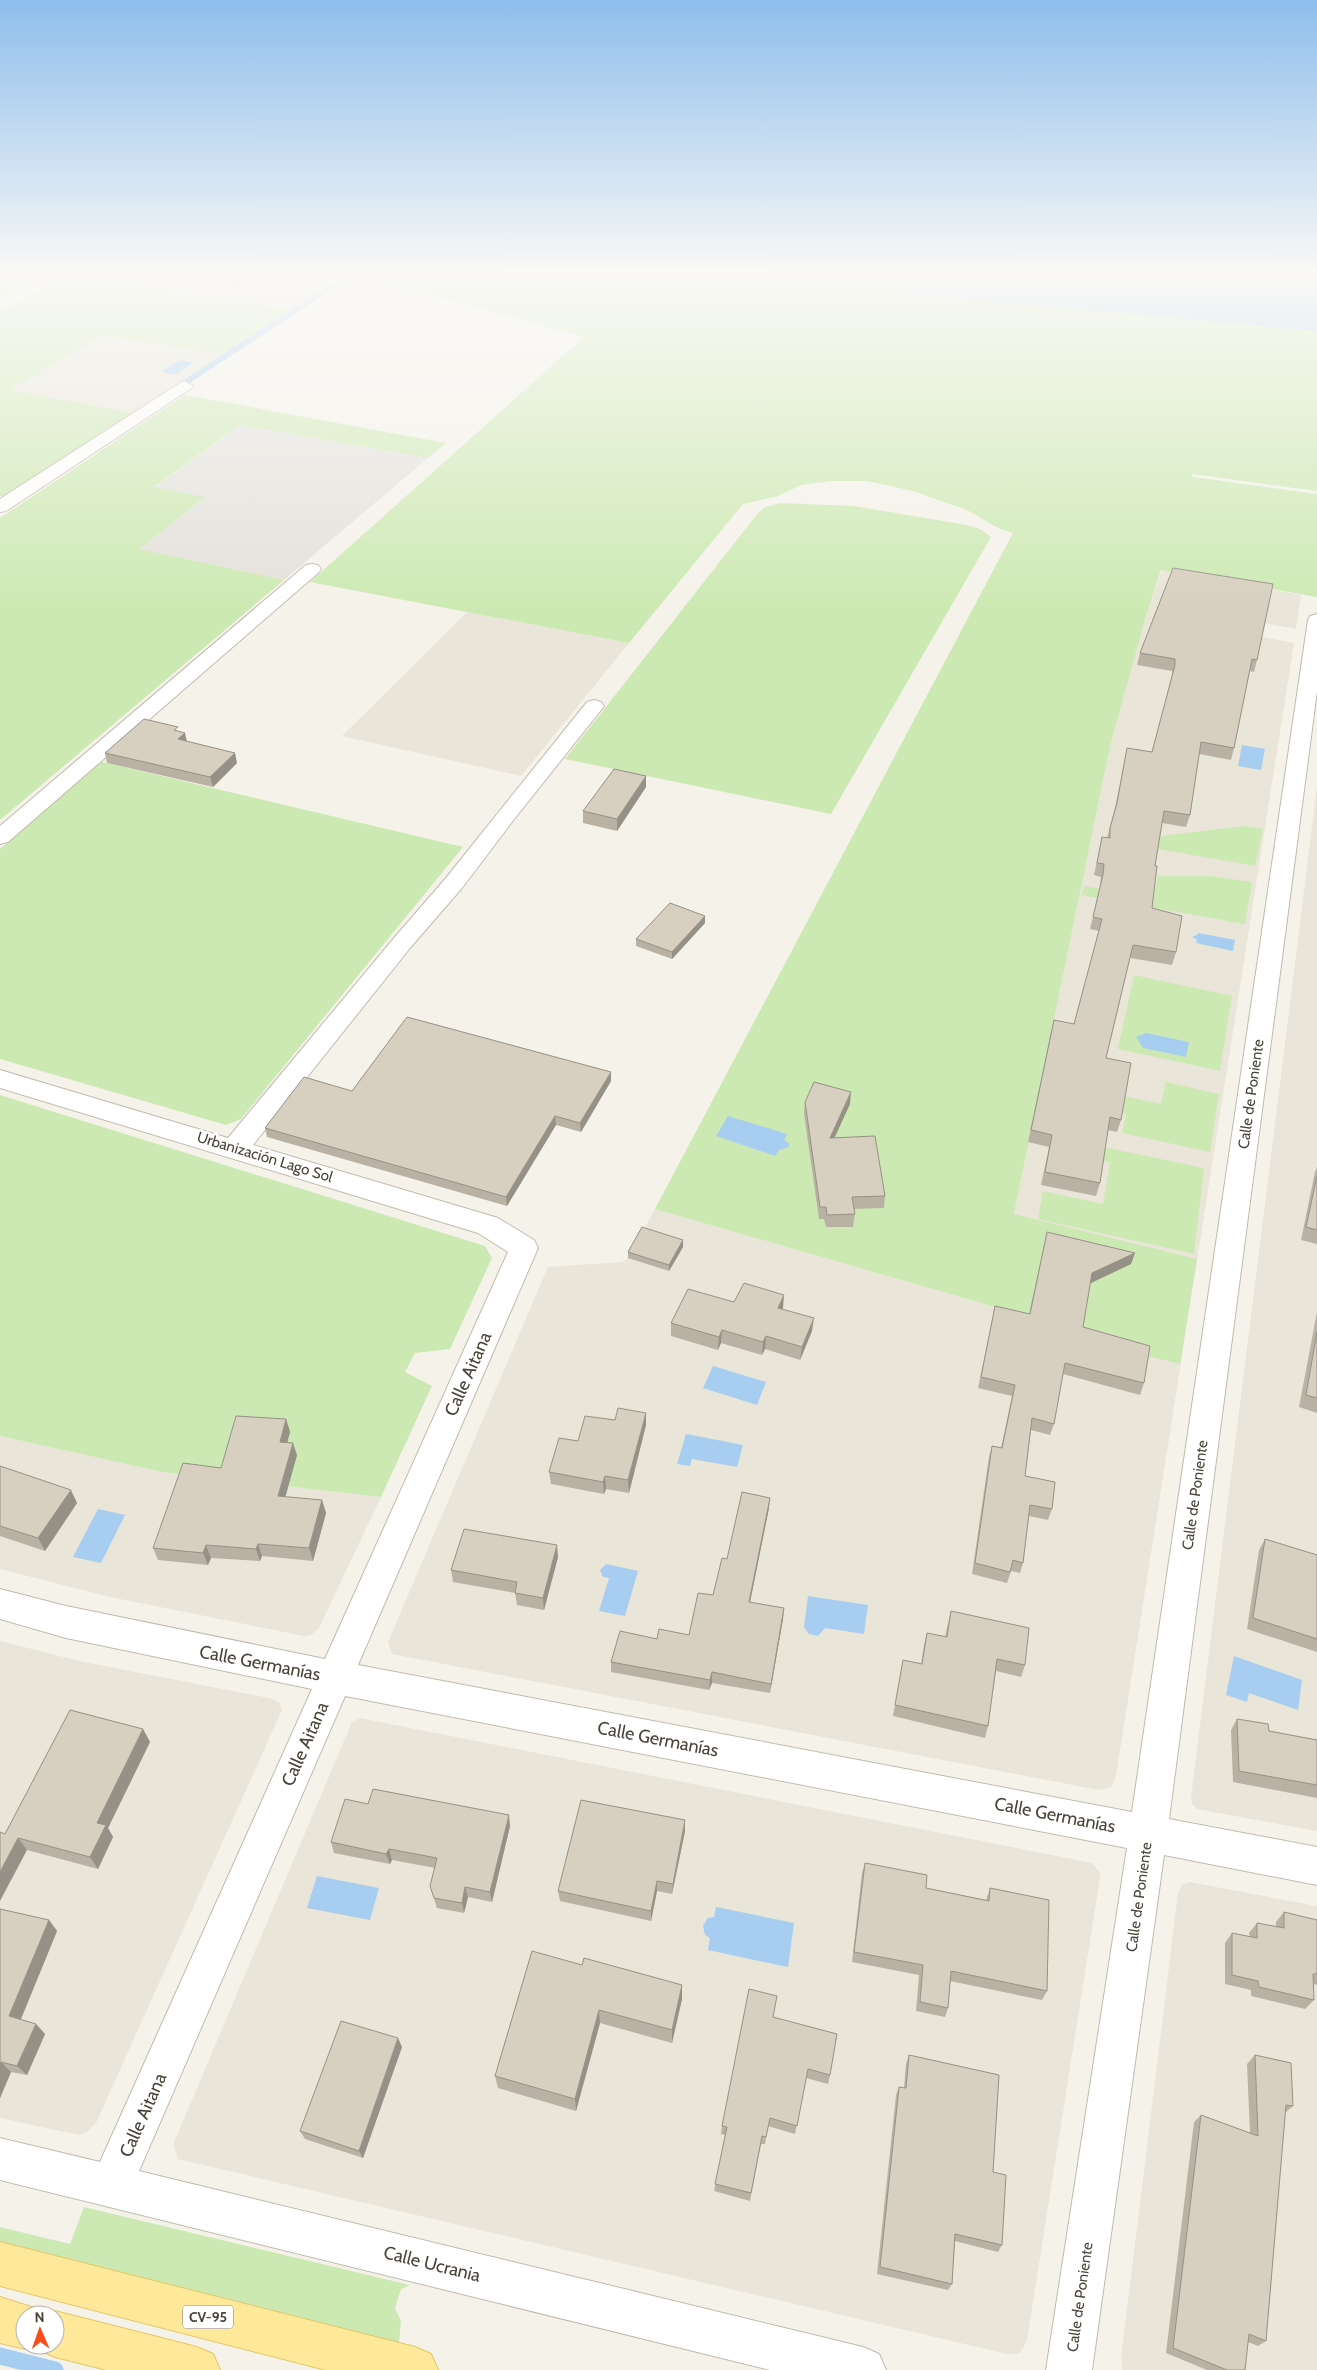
<svg xmlns="http://www.w3.org/2000/svg" width="1317" height="2370" font-family="Cabin,sans-serif">
	<style>
		.residential { fill: #e9e5d8 }
		.industrial { fill: #e4e1db }
		.green { fill: #cde9b3 }
		.water { fill: #a7cdf1 }
		.lines { fill: none; stroke-linecap: round; stroke-linejoin: round }
		.stream-far1 { stroke: #a7cdf1; stroke-width: 6 }
		.stream { stroke: #a7cdf1; stroke-width: 17 }
		.minor-casing { stroke: #c0bbac; stroke-width: 2 }
		.major-casing { stroke: #e4c868; stroke-width: 2 }
		.minor { fill: #fff; fill-rule: evenodd }
		.major { fill: #fee89a; fill-rule: evenodd }
		.wall { fill: #b9b2a4 }
		.shaded-wall { fill: #969186 }
		.building { fill: #d7cfbf; stroke: #969186 }
		.labels { text-anchor: middle; stroke-width: 5; stroke-linejoin: round; paint-order: stroke }
		.shield { fill: #fff; stroke: #807b74; stroke-width: 1 }
		.shield-label { font-size: 14px; font-weight: bold; fill: #494338 }
		.street-label { font-size: 15px; fill: #494338; stroke: #fff }
		.near-street-label { font-size: 18px; fill: #494338; stroke: #fff }
	</style>
	<rect width="100%" height="100%" fill="#f5f2ea"/>
	<path class="residential" d="M82,277H340L290,309Z
		M102,336L222,354L132,413L9,391Z
		M1162,570L1301,595L1296,629L1200,611L1209,627L1294,643L1116,1776L1111,1787L1099,1790L392,1654L388,1642L548,1267L622,1262L628,1258L655,1209L995,1307L1110,747L1146,616Z
		M467,612L629,643L521,776L342,736Z
		M1317,786V1831L1197,1809L1192,1804L1191,1798Z
		M0,1436L162,1472L381,1497L319,1628L311,1635L304,1636L110,1597L0,1569Z
		M0,1641L79,1661L269,1698L279,1702L282,1710L96,2123L88,2131L79,2135L0,2118Z
		M360,1718L1092,1863L1100,1873V1878L1027,2340L1022,2350L1018,2354H1007L178,2159L174,2147L175,2140L352,1722Z
		M1189,1882L1317,1906V2370H1122L1121,2358L1130,2285L1178,1893L1182,1885Z"/>
	<path class="industrial" d="M239,425L428,458L284,580L138,549L204,498L154,488Z"/>
	<path class="green" d="M0,277H44L0,300Z
		M62,277H82L290,309L222,354L102,336L10,390L132,413L5,497L0,496V311Z
		M364,277H1317V491L1191,474L1194,477L1317,494V597L1161,570L1146,616L1110,747L1014,1214L1197,1259L1180,1364L993,1318L995,1307L655,1209L1013,533L998,528L967,510L913,491L867,481H831L801,485L778,496L743,504L629,643L310,582L584,337Z
		M185,395L446,443L428,458L239,425L154,487L205,497L139,549L284,580L0,820V518Z
		M780,503L854,506L967,525L980,529L991,537L831,814L565,759L758,513L765,507Z
		M98,761L463,847L241,1119L226,1125L0,1059V849Z
		M1243,826L1263,829L1255,866L1158,849L1161,836Z
		M1158,876H1209L1252,882L1245,924L1081,895L1085,886L1153,897Z
		M1134,975L1232,996L1220,1071L1118,1049Z
		M1166,1082L1219,1094L1210,1152L1122,1133L1126,1114L1106,1109L1110,1093L1161,1104Z
		M0,1095L485,1246L492,1258L450,1349L415,1353L405,1372L432,1386L381,1497L162,1472L0,1436Z
		M1050,1136L1204,1168L1194,1254L1038,1219L1043,1191L1103,1204L1110,1162L1047,1148Z
		M84,2207L410,2285L401,2289L395,2308L401,2321L399,2343L0,2243V2227L70,2244Z"/>
	<path class="water" d="M870,277H1317V331L922,295Z
		M180,360L194,362L175,375L161,372Z
		M1242,745L1265,749L1261,770L1238,766Z
		M1198,933L1235,940L1233,951L1196,943L1197,940L1192,937L1197,935Z
		M1146,1033L1189,1042L1186,1057L1143,1048L1136,1037Z
		M728,1116L787,1134L784,1140L789,1143V1147L779,1150L775,1156L716,1136Z
		M713,1366L766,1382L757,1405L703,1388Z
		M686,1434L743,1445L737,1467L692,1459L690,1466L677,1464Z
		M98,1509L125,1515L101,1563L73,1557Z
		M606,1564L638,1571L625,1616L599,1611L609,1578L603,1577L600,1570Z
		M808,1596L868,1605L864,1634L825,1628L818,1636L809,1634L804,1627Z
		M1234,1656L1302,1680L1298,1710L1249,1693L1247,1702L1226,1695Z
		M317,1876L379,1888L370,1920L307,1908Z
		M716,1907L794,1923L788,1967L708,1950L710,1938L705,1935L703,1926L708,1918L714,1917Z"/>
	<g class="lines">
		<path class="stream-far1" d="M175,389L346,277"/>
		<path class="stream" d="M0,2356L55,2370"/>
		<g class="minor-casing">
			<path id="minor" d="M185,381L193,386L190,389L6,511L0,512V499L180,383Z
				M312,564L318,565L321,569L318,573L8,842L0,844V826L306,565Z
				M1317,614V691L1169,1819L1317,1847V1885L1164,1855L1092,2370H1046L1127,1848L345,1696L139,2171L863,2347L879,2354L886,2370H770L0,2180V2138L100,2162L312,1689L66,1638L0,1619V1589L66,1606L325,1659L508,1252L478,1233L0,1088V1070L228,1138L394,938L446,878L587,702L594,700L601,702L604,706L601,710L512,822L462,888L410,948L253,1145L498,1218L534,1240L538,1248L358,1665L1132,1812L1308,620L1310,616Z"/>
		</g>
		<g class="major-casing">
			<path id="major" d="M0,2242L415,2347L431,2354L438,2370H326L0,2286Z
				M0,2297L41,2310L43,2315H25V2345H34L25,2349L0,2343Z
				M55,2311L197,2347L213,2354L220,2370H107L55,2357L39,2350L37,2345H55V2315H46Z"/>
		</g>
		<use href="#minor" class="minor"/>
		<use href="#major" class="major"/>
	</g>
	<path class="wall" d="M198,277H253L238,287L198,280Z
		M1173,568L1257,660L1254,672L1249,671L1234,748L1231,760L1199,754L1190,815L1186,827L1162,823L1155,866L1152,908L1176,952L1172,965L1130,958L1106,1058L1121,1120L1117,1132L1108,1130L1100,1183L1096,1196L1041,1185L1049,1147L1028,1142L1051,1032L1074,1024L1099,931L1090,929L1100,887L1101,877L1094,875L1102,837L1107,838L1115,808L1127,748L1152,752L1172,676V671L1137,665L1140,653Z
		M179,731L187,742L237,763L213,787L107,763L105,753Z
		M646,787L617,831L583,823V811Z
		M705,923L672,959L636,946V939Z
		M611,1081L581,1132L556,1125L507,1206L267,1137L265,1128L352,1091Z
		M805,1102L850,1104L834,1137L885,1196L884,1208L854,1209L855,1214L853,1227H826L824,1219H819L804,1114Z
		M1317,1167V1244L1301,1240L1315,1172Z
		M1047,1232L1131,1264L1090,1283L1083,1327L1144,1383L1140,1395L1063,1374L1054,1424L1050,1435L1031,1430L1025,1476L1052,1509L1048,1520L1029,1516L1023,1563L1020,1573L1011,1571L1007,1583L972,1574L989,1457L992,1446L1001,1448L1012,1396L978,1388L995,1306L1029,1314Z
		M683,1247L669,1271L628,1258V1252Z
		M784,1295L782,1309L812,1331L800,1360L765,1349L762,1355L721,1343L718,1350L671,1336V1323L734,1302Z
		M1317,1312V1413L1299,1407Z
		M286,1419L290,1432L287,1442L297,1455L285,1497L322,1500L326,1513L313,1561L262,1556L260,1561L211,1558L208,1565L158,1560L153,1548L221,1468Z
		M615,1420L646,1425L629,1493L606,1489L604,1494L551,1484L549,1472L578,1441Z
		M0,1466L77,1503L45,1551L0,1536Z
		M769,1508L750,1602L783,1619L770,1693L712,1683L709,1690L611,1672V1662L657,1639L689,1635L713,1595L727,1559Z
		M1265,1539L1317,1555V1652L1247,1629L1259,1550Z
		M558,1557L544,1610L517,1605L515,1593L453,1582L451,1570Z
		M951,1611L1025,1665L1021,1677L996,1671L988,1726L985,1738L893,1716L903,1660L921,1664L924,1645L927,1633L945,1637L948,1623Z
		M1237,1719L1269,1731L1317,1740V1798L1233,1782L1231,1730Z
		M143,1729L150,1742L108,1828L113,1837L98,1869L27,1850L5,1834Z
		M368,1804L510,1826L492,1902L468,1897L464,1913L437,1908L430,1886L435,1868L392,1860L390,1864L334,1853L331,1842Z
		M685,1831L672,1894L657,1891L651,1921L560,1901L558,1891Z
		M865,1863L926,1888L986,1900L990,1888L1047,1991L1042,2000L950,1981L948,2008L945,2017L916,2011L919,1975L852,1962L862,1873Z
		M0,1909L49,1920L57,1931L21,2019L36,2024L45,2034L27,2075L11,2072L0,2098Z
		M1284,1912L1317,1920V1985L1313,1984L1314,2000L1305,2009L1251,1996V1990L1225,1984V1943L1232,1933L1250,1937L1249,1933L1257,1923L1276,1927V1922Z
		M532,1951L682,1999L672,2043L600,2023L576,2111L498,2088L495,2076Z
		M773,2017L830,2075L828,2084L806,2078L795,2134L768,2126L765,2144H761L750,2201L714,2191L725,2135L721,2134L722,2126Z
		M402,2047L363,2158L305,2139L300,2131Z
		M909,2055L993,2172L1002,2245L998,2252L955,2241L952,2284L948,2290L877,2274L896,2095L899,2087L904,2088L906,2064Z
		M1255,2055L1293,2106L1285,2113L1266,2341L1258,2346L1248,2342L1245,2370H1207L1166,2353L1194,2122L1201,2115L1250,2133L1247,2064Z"/>
	<path class="shaded-wall" d="M240,277H253L238,287L237,279Z
		M185,733L187,742L178,739Z
		M235,753L237,763L213,787L210,777Z
		M646,776V787L617,831V819Z
		M705,916V923L672,959V952Z
		M611,1072V1081L581,1132L580,1123Z
		M851,1092L850,1104L829,1150L830,1138Z
		M555,1116L556,1125L507,1206L506,1197Z
		M683,1240V1247L669,1271V1265Z
		M1135,1253L1131,1264L1089,1284L1092,1273Z
		M784,1295L783,1308L777,1321L778,1308Z
		M814,1318L812,1331L800,1360L802,1347Z
		M722,1330L721,1343L718,1350L719,1337Z
		M766,1336L765,1349L762,1355L763,1342Z
		M646,1413V1425L629,1493L628,1480Z
		M286,1419L290,1432L284,1455L280,1442Z
		M293,1443L297,1455L282,1509L278,1496Z
		M605,1476L606,1489L604,1494L603,1482Z
		M71,1490L77,1503L45,1551L38,1538Z
		M770,1498L769,1508L748,1612L749,1602Z
		M322,1500L326,1513L313,1561L309,1548Z
		M258,1544L262,1556L260,1561L256,1549Z
		M206,1545L211,1558L208,1565L203,1553Z
		M557,1545L558,1557L544,1610L543,1598Z
		M784,1608L783,1619L770,1693L771,1684Z
		M712,1672V1683L709,1690L710,1680Z
		M143,1729L150,1742L108,1828L113,1837L98,1869L90,1857L97,1823Z
		M509,1815L510,1826L492,1902L490,1892Z
		M685,1820V1831L672,1894L673,1884Z
		M18,1838L27,1850L0,1901V1872Z
		M389,1849L392,1860L390,1864L386,1854Z
		M657,1881V1891L651,1921V1911Z
		M465,1887L468,1897L464,1913L462,1903Z
		M49,1920L57,1931L18,2026L9,2016Z
		M682,1985V1999L672,2043V2030Z
		M599,2010L600,2023L576,2111L575,2099Z
		M36,2024L45,2034L27,2075L17,2066Z
		M398,2038L402,2047L363,2158L359,2151Z
		M1,2062L11,2072L0,2098V2066Z"/>
	<path class="building" d="M224,277H240L237,279Z
		M1173,568L1273,584L1257,660L1252,659L1234,748L1201,742L1190,815L1164,811L1155,866H1157L1152,908L1182,916L1176,952L1133,945L1106,1058L1131,1063L1121,1120L1110,1117L1100,1183L1045,1172L1052,1135L1031,1130L1054,1020L1074,1024L1102,919L1093,917L1103,874L1104,864L1097,863L1102,837L1110,838V828L1117,803L1127,748L1152,752L1175,665V659L1140,653Z
		M144,719L178,727L174,730L185,733L178,739L235,753L210,777L105,753Z
		M614,769L646,776L617,819L583,811Z
		M670,903L705,916L672,952L636,939Z
		M407,1017L611,1072L580,1123L555,1116L506,1197L265,1128L304,1077L352,1091Z
		M814,1082L851,1092L830,1138L875,1136L885,1196L852,1197L855,1214L827,1215L826,1207H820L805,1102Z
		M1317,1176V1230L1306,1227Z
		M642,1227L683,1240L669,1265L628,1252Z
		M1047,1232L1135,1253L1092,1273L1083,1327L1150,1346L1144,1383L1065,1363L1054,1424L1032,1418L1025,1476L1055,1482L1052,1509L1030,1505L1023,1563L1013,1560L1010,1572L975,1563L992,1446L1002,1448L1015,1385L981,1377L995,1306L1030,1314Z
		M744,1283L784,1295L778,1308L814,1318L802,1347L766,1336L763,1342L722,1330L719,1337L671,1323L688,1289L734,1302Z
		M1317,1332V1398L1306,1395Z
		M618,1408L646,1413L628,1480L605,1476L603,1482L549,1472L559,1438L578,1441L585,1416L615,1420Z
		M236,1416L286,1419L280,1442L293,1443L278,1496L322,1500L309,1548L258,1544L256,1549L206,1545L203,1553L153,1548L183,1463L221,1468Z
		M0,1466L71,1490L38,1538L0,1526Z
		M742,1492L770,1498L749,1602L784,1608L771,1684L712,1672L710,1680L611,1662L620,1631L657,1639L659,1629L689,1635L698,1593L713,1595L722,1558L727,1559Z
		M464,1529L557,1545L543,1598L515,1593L517,1582L451,1570Z
		M1265,1539L1317,1555V1639L1253,1618Z
		M951,1611L1029,1628L1025,1665L997,1659L988,1726L895,1705L903,1660L922,1664L927,1633L947,1637Z
		M70,1710L143,1729L97,1823L106,1825L90,1857L18,1838L0,1872V1832L5,1834Z
		M1237,1719L1268,1724L1269,1731L1317,1740V1785L1239,1771Z
		M373,1789L509,1815L490,1892L465,1887L462,1903L434,1898L430,1886L437,1858L389,1849L386,1854L331,1842L345,1799L368,1804Z
		M581,1800L685,1820L673,1884L657,1881L651,1911L558,1891Z
		M865,1863L927,1875L926,1888L989,1901L990,1888L1049,1900L1047,1991L951,1971L948,2008L920,2002L923,1965L854,1952Z
		M0,1909L49,1920L9,2016L36,2024L17,2066L1,2062L0,2066Z
		M1284,1912L1317,1920V1974H1313L1314,2000L1259,1987L1258,1981L1232,1975V1933L1257,1938V1923L1284,1928Z
		M532,1951L582,1965L584,1958L682,1985L672,2030L599,2010L575,2099L495,2076Z
		M749,1989L777,1996L773,2017L837,2034L830,2075L808,2069L797,2126L770,2118L766,2137L762,2136L751,2193L715,2184L727,2127L722,2126Z
		M341,2021L398,2038L359,2151L300,2131Z
		M909,2055L999,2075L993,2172L1006,2175L1002,2245L955,2234L952,2284L880,2267L899,2087L906,2088Z
		M1255,2055L1291,2063L1293,2106L1286,2105L1266,2341L1249,2334L1245,2370H1227L1173,2348L1201,2115L1258,2136Z"/>
	<linearGradient id="sky" x2="0" y2="1"><stop stop-color="#8ebeec"/><stop offset="0.45" stop-color="#faf9f6"/><stop offset="1" stop-color="#faf9f6" stop-opacity="0"/></linearGradient>
	<rect width="1317" height="609" fill="url(#sky)"/>
	<g class="labels">
		<rect class="shield" x="183" y="2305.5" width="50" height="23" rx="4"/>
		<g class="shield-label">
			<text x="208" y="2322">CV-95</text>
		</g>
		<g class="street-label">
			<text transform="translate(1251 1094) rotate(-82)" y="5">Calle de Poniente</text>
			<text transform="translate(265 1157) rotate(17)" y="5">Urbanización Lago Sol</text>
			<text transform="translate(1195 1495) rotate(-82)" y="5">Calle de Poniente</text>
			<text transform="translate(1139 1897) rotate(-82)" y="5">Calle de Poniente</text>
			<text transform="translate(1080 2297) rotate(-82)" y="5">Calle de Poniente</text>
		</g>
		<g class="near-street-label">
			<text transform="translate(468 1374) rotate(-66)" y="6">Calle Aitana</text>
			<text transform="translate(260 1663) rotate(11)" y="6">Calle Germanías</text>
			<text transform="translate(658 1739) rotate(11)" y="6">Calle Germanías</text>
			<text transform="translate(305 1744) rotate(-66)" y="6">Calle Aitana</text>
			<text transform="translate(1055 1815) rotate(11)" y="6">Calle Germanías</text>
			<text transform="translate(143 2115) rotate(-66)" y="6">Calle Aitana</text>
			<text transform="translate(432 2264) rotate(14)" y="6">Calle Ucrania</text>
		</g>
	</g>
	<g transform="translate(40 2330) rotate(358)"><circle r="24" fill="#ffffff" stroke="#b6b4af"/>
	<path d="M0-4L9 19L0 12L-9 19Z" fill="#fa4d1c"/>
	<text y="-8" font-size="14" font-weight="bold" text-anchor="middle" fill="#494338">N</text>
	</g>
</svg>
